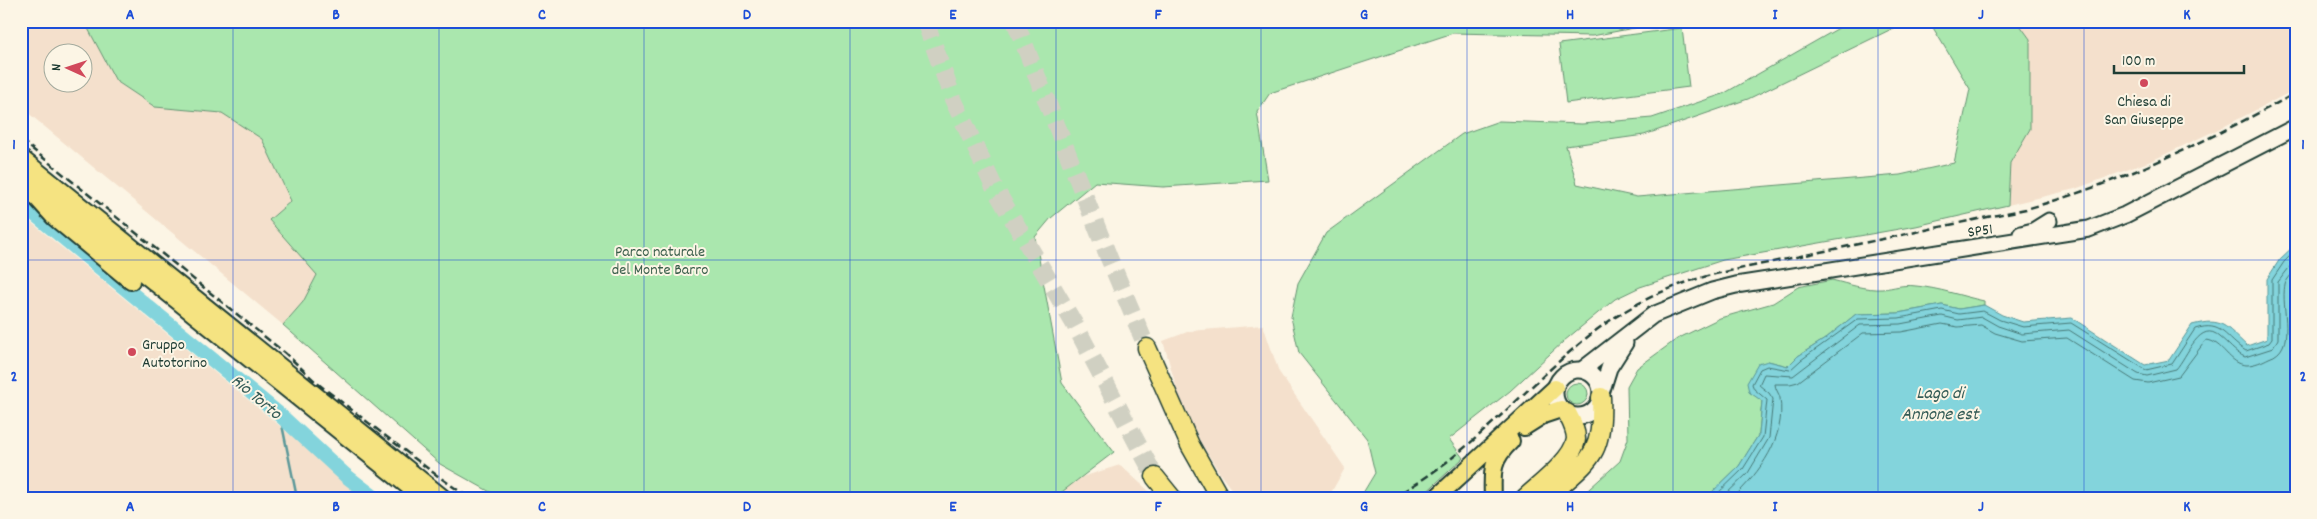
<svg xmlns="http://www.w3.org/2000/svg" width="2317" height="519" font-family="Dekko,sans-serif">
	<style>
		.built { fill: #f4e0cc; fill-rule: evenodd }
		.green { fill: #aae7ae; stroke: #649271 }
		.water { fill: #83d4dc; stroke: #5b9899 }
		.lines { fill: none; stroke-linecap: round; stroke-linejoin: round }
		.shore { stroke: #477977; stroke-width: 1 }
		.stream { stroke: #5b9899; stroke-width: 2.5 }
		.river { stroke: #83d4dc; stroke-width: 15 }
		.trunk-tunnel { stroke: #d0d0c2; stroke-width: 18; stroke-dasharray: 18 9; stroke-linecap: butt }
		.secondary-casing { stroke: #1f3d34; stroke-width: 19 }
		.primary-casing { stroke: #1f3d34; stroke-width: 20 }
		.trunk-casing { stroke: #1f3d34; stroke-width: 21 }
		.secondary { stroke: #fcf5e5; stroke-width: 15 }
		.primary { stroke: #f5e381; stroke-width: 16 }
		.trunk { stroke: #f5e381; stroke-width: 18 }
		.rail { stroke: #1f3d34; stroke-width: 2.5; stroke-dasharray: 8 4; stroke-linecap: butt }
		.grid { fill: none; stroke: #1d4ed8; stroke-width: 1; stroke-opacity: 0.55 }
		.poi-dot { fill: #d1495b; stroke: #fcf5e5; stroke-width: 2 }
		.labels { text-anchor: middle; stroke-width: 4; stroke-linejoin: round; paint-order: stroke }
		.poi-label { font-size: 16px; fill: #1f3d34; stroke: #fcf5e5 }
		.street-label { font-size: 16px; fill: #1f3d34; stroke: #fcf5e5 }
		.park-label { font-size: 16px; fill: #3b5f4c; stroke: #fcf5e5 }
		.water-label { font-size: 18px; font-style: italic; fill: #335b56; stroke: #fcf5e5 }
		.neatline { fill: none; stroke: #1d4ed8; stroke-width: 2 }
		.grid-label { font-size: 16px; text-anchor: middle; font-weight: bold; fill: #1d4ed8 }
	</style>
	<rect width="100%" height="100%" fill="#fcf5e5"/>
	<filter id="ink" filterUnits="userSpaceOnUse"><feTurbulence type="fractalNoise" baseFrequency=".02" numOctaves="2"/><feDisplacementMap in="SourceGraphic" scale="10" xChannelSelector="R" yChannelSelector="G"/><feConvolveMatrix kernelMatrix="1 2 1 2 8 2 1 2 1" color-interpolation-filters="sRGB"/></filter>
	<g filter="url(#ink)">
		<path class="built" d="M21,21H84L116,81L155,107L222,113L262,139L291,201L269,220L317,275L303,302L283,325L21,107ZM52,52H82V82H52Z
			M2017,21H2296V89L2227,125L2151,161L2075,189L2008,205L2010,163L2030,129V39Z
			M21,214L191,353L368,498H21Z
			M1263,325L1279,372L1345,468L1328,498H1238L1222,477L1200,441L1178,393L1163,341L1190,331Z
			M1120,465L1150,492L1153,498H1054L1082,477Z"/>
		<path class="green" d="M84,21H1671L1592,36L1453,33L1270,93L1257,112L1268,180L1163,187L1095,182L1051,218L1035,237L1062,383L1114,452L1054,498H501L440,464L283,325L303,302L317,275L269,220L291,201L262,139L222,113L155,107L116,81Z
			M1851,21H1908L1748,99L1644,135L1566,146L1577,184L1637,197L1900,175L1954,163L1970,89L1929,21H2017L2030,39V129L2010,163L2008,205L1916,226L1723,260L1640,287L1615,299L1564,341L1510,391L1449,439L1463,458L1420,498H1360L1375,473L1367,439L1299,353L1291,317L1298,283L1326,233L1462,134L1499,121L1582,124L1652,118L1723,94Z
			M1682,28L1689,87L1566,103L1559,44Z
			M1832,280C1848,284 1865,290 1882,289C1895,288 1901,284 1916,286C1939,288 1961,296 1984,301V305L1959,309L1942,305L1898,313L1856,314L1825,339L1798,356L1788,366L1768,361L1749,392L1762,400L1759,434L1739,466L1706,498H1579L1620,461L1628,439L1627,386L1637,368L1677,339L1720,318L1773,303L1798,287Z
			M1566 394a11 11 0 1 1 22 0a11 11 0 1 1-22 0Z"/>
		<path class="water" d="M2296,244V498H1706L1739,466L1759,434L1762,401L1749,392L1747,383L1758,364L1768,361L1788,366L1798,356L1825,339L1856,314L1898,313L1942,305L1959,309L1984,305L2002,315L2023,322L2072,318L2145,365L2169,360L2192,325C2223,317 2225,326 2247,346L2267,339V279L2280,259Z"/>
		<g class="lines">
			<path class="shore" d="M1713,498L1743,469L1763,437L1767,400L1754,389L1752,384L1760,369L1767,366L1790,370L1801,360L1858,319L1899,318L1942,310L1959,314L1983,311L2000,320L2023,327L2071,323L2146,370L2172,364L2195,329C2223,320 2225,339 2246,351L2269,343L2272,339V280L2284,262L2296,250
				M1722,498L1748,473L1769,438L1773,399L1769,393L1759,385L1764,374L1793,376L1860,325L1900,324L1942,316L1958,320L1982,317L1998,326L2022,334L2069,330L2138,374L2147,376L2176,369C2187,357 2200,318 2220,337C2228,343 2235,353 2245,357L2273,348L2278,339V282L2296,259
				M1733,498C1760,472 1786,438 1780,398C1779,393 1775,389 1775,384H1790L1798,382L1863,333L1901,332L1942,324L1958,327L1981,325L1995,333L2022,341L2067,338L2135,381L2148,383L2179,376L2206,340C2223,341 2229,365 2247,365C2255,365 2263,361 2269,358C2298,349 2280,308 2285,285C2286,280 2292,274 2296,270"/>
			<path class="stream" d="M280,415L297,498"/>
			<path class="river" d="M21,203L280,415L345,475L375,498"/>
			<path class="trunk-tunnel" d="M925,21L953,99L994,187L1075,325L1155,477
				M1015,21L1109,258L1147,348"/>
			<g class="secondary-casing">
				<path id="secondary" d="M2021,234L2033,231L2049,221
					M1555 393a23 23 0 1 1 46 0a23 23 0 1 1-46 0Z
					M1582,370L1653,315L1712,291L1736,285L2089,229L2125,215L2296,127
					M1602,390L1609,368L1625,343"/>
			</g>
			<g class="primary-casing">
				<path id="primary" d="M21,158L443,498
					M21,175L423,498
					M36,197L54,217L131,281
					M1524,427L1543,415L1561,409
					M1436,498L1555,388
					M1493,498C1492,471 1491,460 1511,441"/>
			</g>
			<g class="trunk-casing">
				<path id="trunk" d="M1147,348L1190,445L1220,498
					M1155,477L1172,498
					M1525,498C1539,485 1574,459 1576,439C1576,429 1571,421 1567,413
					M1547,498C1588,460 1604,458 1601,397"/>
			</g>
			<use href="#secondary" class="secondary"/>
			<use href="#primary" class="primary"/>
			<use href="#trunk" class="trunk"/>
			<path class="rail" d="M21,140L285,353L317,383L431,471L469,498
				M1391,498C1466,459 1519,393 1584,340C1621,309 1669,285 1715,274L2026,209C2121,183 2209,140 2296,93"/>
		</g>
	</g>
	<path class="grid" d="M233,21V498M439,21V498M644,21V498M850,21V498M1056,21V498M1261,21V498M1467,21V498M1673,21V498M1878,21V498M2084,21V498M21,260H2296"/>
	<g class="poi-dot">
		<circle cx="2144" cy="83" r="5"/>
		<circle cx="132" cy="352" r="5"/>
	</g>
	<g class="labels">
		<g class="poi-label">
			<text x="2144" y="106">Chiesa di<tspan x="2144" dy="18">San Giuseppe</tspan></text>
			<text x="142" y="349" text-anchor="start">Gruppo<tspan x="142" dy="18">Autotorino</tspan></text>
		</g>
		<g class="street-label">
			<text transform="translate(1980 229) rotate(-8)" y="6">SP51</text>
		</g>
		<g class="park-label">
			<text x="660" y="256">Parco naturale<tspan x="660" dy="18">del Monte Barro</tspan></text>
		</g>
		<g class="water-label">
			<text x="1940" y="398">Lago di<tspan x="1940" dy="21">Annone est</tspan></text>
			<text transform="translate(257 396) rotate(40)" y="6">Rio Torto</text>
		</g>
	</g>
	<rect width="2317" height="519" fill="none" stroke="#fcf5e5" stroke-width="55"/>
	<g transform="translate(68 68) rotate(273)"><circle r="24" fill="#fcf5e5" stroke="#a4ab9e"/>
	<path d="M0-4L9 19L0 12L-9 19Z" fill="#d1495b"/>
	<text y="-8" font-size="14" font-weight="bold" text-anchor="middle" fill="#1f3d34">N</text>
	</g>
	<path d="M2114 65v8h130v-8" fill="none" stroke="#1f3d34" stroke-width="2.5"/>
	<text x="2122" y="65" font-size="15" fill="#1f3d34" stroke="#fcf5e5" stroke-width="4" paint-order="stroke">100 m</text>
	<rect x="28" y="28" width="2262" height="464" class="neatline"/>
	<g class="grid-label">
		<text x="130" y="19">A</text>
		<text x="336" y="19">B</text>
		<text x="542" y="19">C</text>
		<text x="747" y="19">D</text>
		<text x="953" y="19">E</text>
		<text x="1158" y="19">F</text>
		<text x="1364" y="19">G</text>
		<text x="1570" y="19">H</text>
		<text x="1775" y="19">I</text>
		<text x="1981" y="19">J</text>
		<text x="2187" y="19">K</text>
		<text x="14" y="149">1</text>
		<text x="2303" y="149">1</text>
		<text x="14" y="381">2</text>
		<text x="2303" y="381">2</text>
		<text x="130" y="511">A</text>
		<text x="336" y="511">B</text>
		<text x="542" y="511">C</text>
		<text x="747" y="511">D</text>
		<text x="953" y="511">E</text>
		<text x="1158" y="511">F</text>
		<text x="1364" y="511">G</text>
		<text x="1570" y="511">H</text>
		<text x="1775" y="511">I</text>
		<text x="1981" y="511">J</text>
		<text x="2187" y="511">K</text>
	</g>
</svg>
